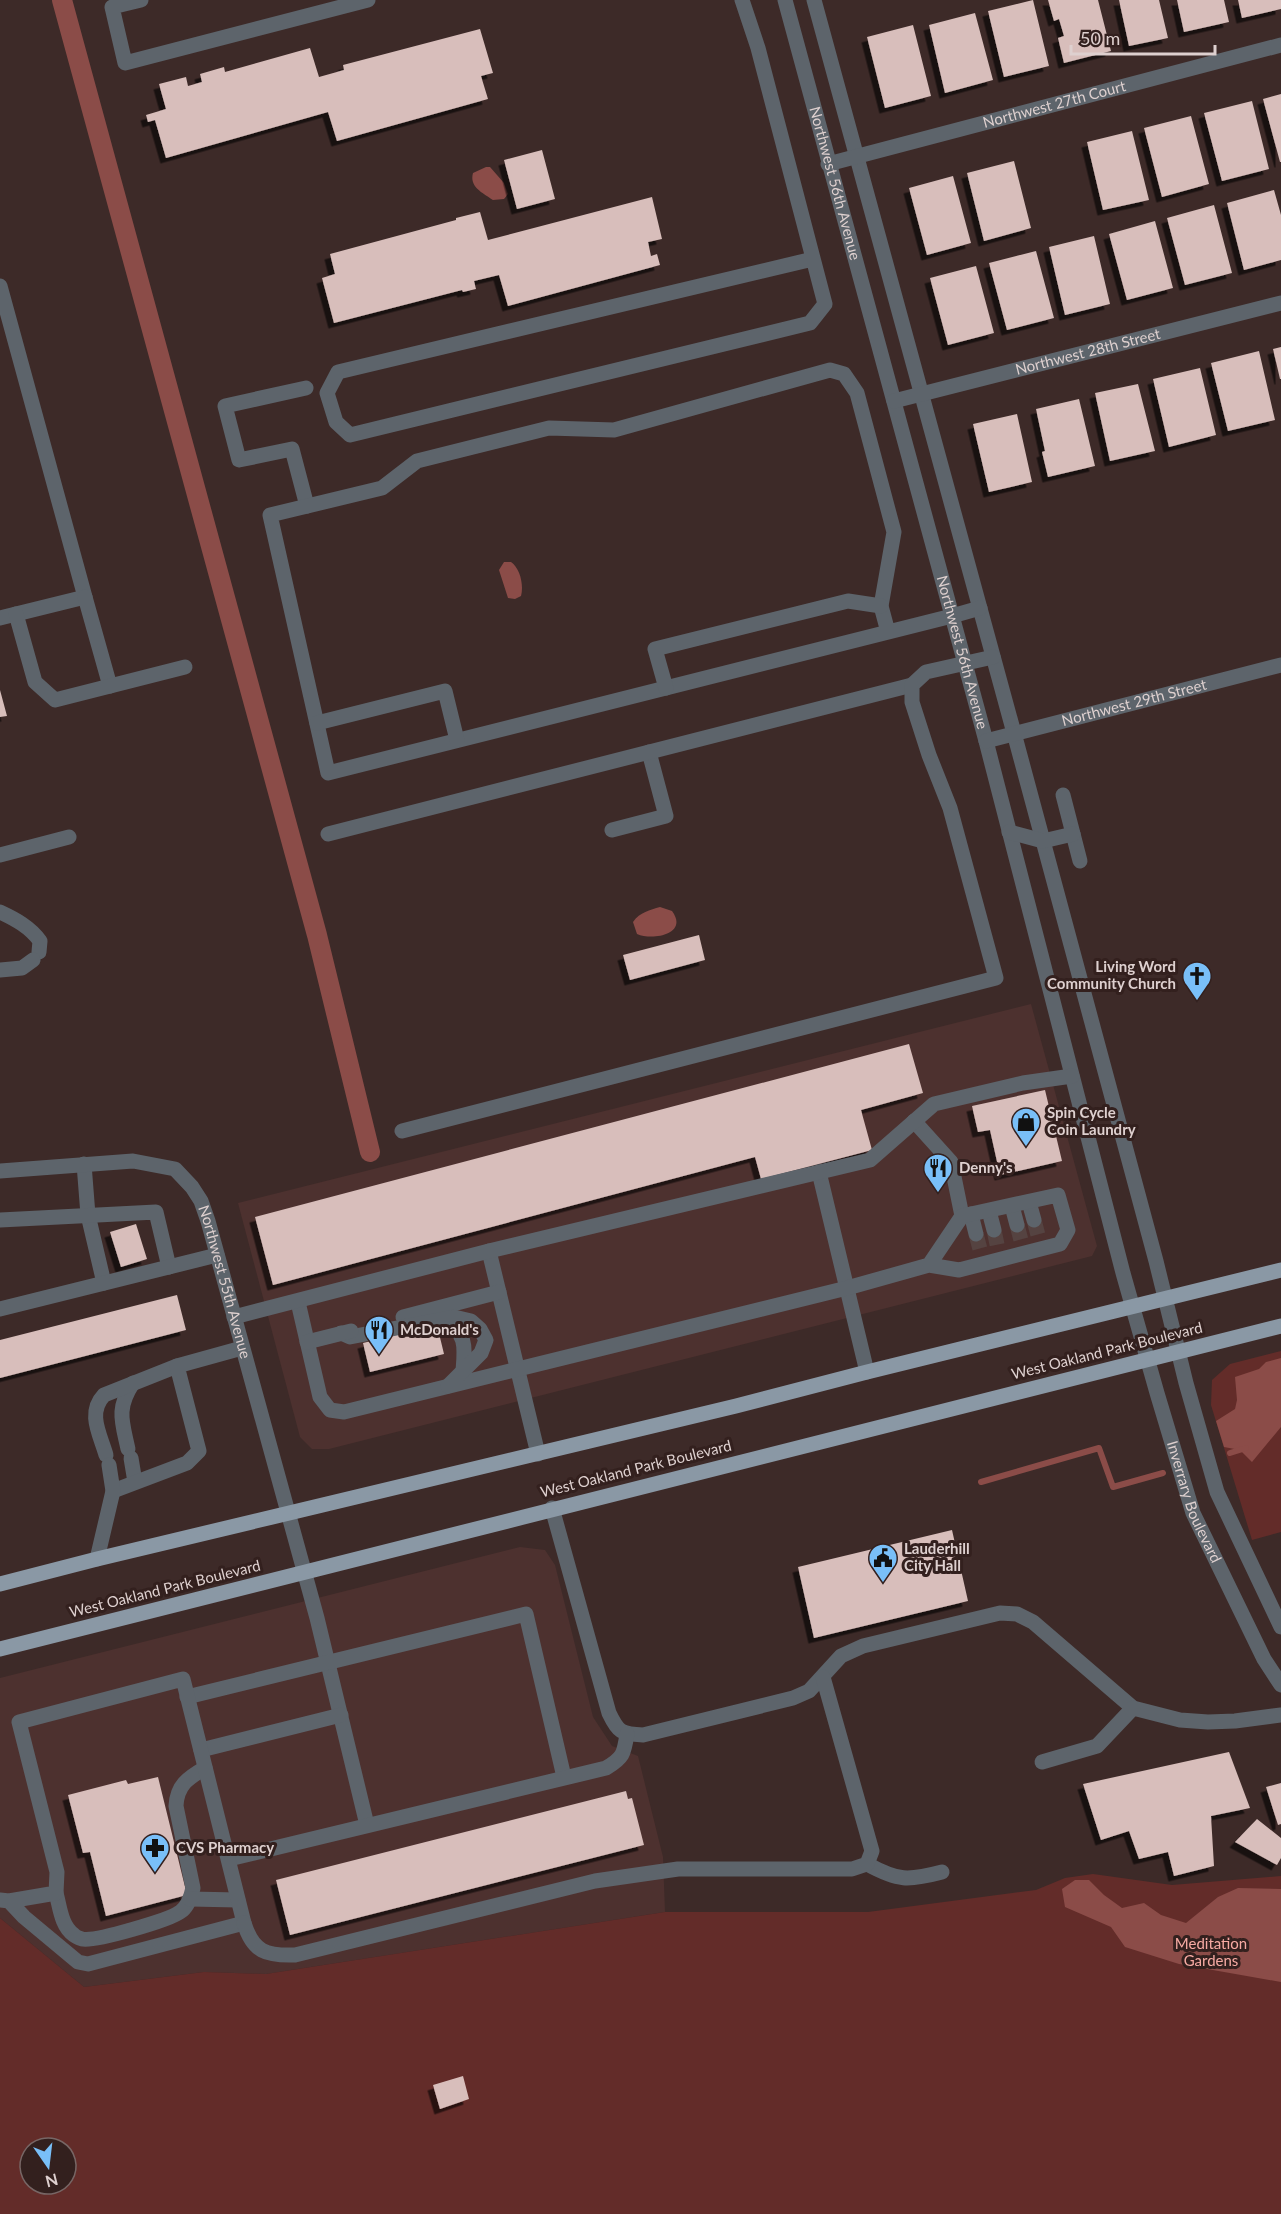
<svg xmlns="http://www.w3.org/2000/svg" width="1281" height="2214" font-family="Lato,sans-serif">
	<style>
		.built { fill: #4d312f }
		.green { fill: #632c29; fill-rule: evenodd }
		.water { fill: #8b4c48 }
		.lines { fill: none; stroke-linecap: round; stroke-linejoin: round }
		.stream { stroke: #8b4c48; stroke-width: 6 }
		.canal { stroke: #8b4c48; stroke-width: 20 }
		.building { fill: #d8bebb; filter: url(#shadow) }
		.minor-tunnel { stroke: #554341; stroke-width: 15; stroke-dasharray: 15 8; stroke-linecap: butt }
		.minor { stroke: #5d646b; stroke-width: 15 }
		.major { stroke: #8a98a5; stroke-width: 15 }
		.labels { text-anchor: middle; stroke-width: 6; stroke-linejoin: round; paint-order: stroke }
		.street-label { font-size: 15px; fill: #ded0cf; stroke: #33201e }
		.poi-label { font-size: 15px; font-weight: bold; fill: #ded0cf; stroke: #33201e; text-anchor: start }
		.park-label { font-size: 15px; fill: #f7aaa3; stroke: #33201e }
	</style>
	<defs>
		<filter id="shadow"><feDropShadow dx="-5.5" dy="5.5" stdDeviation="0" flood-color="#0009"/></filter>
	</defs>
	<rect width="100%" height="100%" fill="#3d2a28"/>
	<path class="built" d="M1031,1004L1097,1246L1092,1256L329,1449H312L300,1437L238,1203Z
		M520,1547L545,1550L555,1565L593,1717L612,1746L638,1756L663,1857L665,1912L266,1974L204,1972L84,1987L0,1918V1678Z"/>
	<path class="green" d="M1281,1351V1532L1252,1540L1211,1405L1212,1380L1230,1364Z
		M1093,1874L1172,1885L1281,1876V2214H0V1918L84,1987L204,1972L266,1974L665,1912H868L1036,1890L1065,1878ZM30,2148H66V2184H30Z"/>
	<path class="water" d="M486,167H490L504,183L508,194L504,199L493,200C483,193 469,187 473,173Z
		M504,562H511C520,568 524,585 521,596L515,599L508,598L499,570Z
		M660,907L672,911C689,934 653,941 637,934L633,922C640,912 650,910 660,907Z
		M1281,1358V1427L1252,1462L1240,1450L1224,1447L1216,1421L1235,1409L1237,1400L1235,1377L1259,1369L1266,1362Z
		M1075,1880H1089L1104,1895L1122,1908L1144,1903L1161,1915L1186,1923L1218,1897L1238,1888L1281,1889V1982L1179,1964L1125,1947L1111,1927L1065,1907L1062,1889Z"/>
	<g class="lines">
		<path class="stream" d="M1230,1453L1246,1448
			M981,1482L1099,1448L1113,1487L1163,1473"/>
		<path class="canal" d="M62,0L317,935L370,1152"/>
	</g>
	<path class="building" d="M1033,0L1049,66L1004,77L988,11Z
		M1048,0H1098L1111,51L1064,63L1058,38L1064,36L1059,19L1054,21Z
		M1119,0H1159L1168,38L1129,46Z
		M1177,0H1224L1229,22L1184,32Z
		M1238,0H1281V9L1242,18Z
		M975,13L993,80L945,93L929,25Z
		M913,25L931,96L885,108L867,37Z
		M480,29L493,73L481,76L488,99L337,141L328,112L166,158L155,120L148,122L146,115L166,109L159,84L186,77L188,86L202,82L200,74L224,67L225,72L310,48L319,77L344,70L343,65Z
		M1281,94V162H1280L1263,99Z
		M1252,101L1269,169L1222,181L1204,113Z
		M1191,116L1209,184L1162,197L1144,128Z
		M1132,131L1149,200L1103,210L1087,142Z
		M542,150L555,199L517,209L504,160Z
		M1014,161L1031,228L984,241L967,173Z
		M953,176L971,243L927,255L909,188Z
		M1274,190L1281,215V260L1244,270L1227,203Z
		M652,197L662,239L648,242L651,256L657,254L660,265L508,306L499,275L474,281L476,289L463,292L462,290L334,323L322,278L335,274L330,254L456,220V218L480,212L488,240Z
		M1214,205L1232,273L1185,285L1167,218Z
		M1155,221L1173,288L1127,300L1109,234Z
		M1094,236L1110,304L1065,315L1049,247Z
		M1036,251L1054,318L1007,330L989,263Z
		M976,266L994,333L948,345L930,278Z
		M1281,347V379H1280L1273,349Z
		M1259,351L1275,420L1228,431L1211,363Z
		M1200,368L1216,435L1169,447L1153,379Z
		M1138,384L1155,451L1110,461L1095,393Z
		M1079,399L1095,466L1048,477L1042,452L1045,451L1036,409Z
		M1017,414L1032,482L989,492L973,424Z
		M0,690L7,716L0,717Z
		M699,935L705,960L630,980L623,955Z
		M909,1044L923,1093L861,1110L872,1150L761,1179L755,1157L273,1285L255,1217Z
		M1045,1090L1062,1161L1000,1175L990,1130L978,1132L972,1106Z
		M136,1224L147,1259L121,1267L110,1232Z
		M177,1295L186,1330L0,1378V1340Z
		M437,1325L444,1354L370,1372L363,1343Z
		M952,1530L968,1601L814,1638L798,1567Z
		M1229,1752L1250,1808L1211,1816L1214,1866L1174,1876L1168,1852L1139,1859L1129,1831L1101,1840L1083,1784Z
		M158,1777L187,1895L106,1916L90,1852L83,1853L68,1795L126,1780L128,1784Z
		M1281,1783V1824L1278,1825L1266,1787Z
		M626,1791L628,1799L632,1798L644,1845L290,1935L276,1880Z
		M1257,1819L1281,1838V1858L1277,1865L1235,1842Z
		M463,2076L469,2099L440,2109L433,2085Z"/>
	<g class="lines">
		<path class="minor-tunnel" d="M1034,1220L1039,1239
			M1017,1225L1022,1244
			M994,1230L998,1249
			M976,1234L981,1253"/>
		<g class="minor">
			<path d="M141,0L112,7L125,63L368,0"/>
			<path d="M742,0L758,48L825,304L810,323L350,435L336,422L327,393L338,372L813,259"/>
			<path id="s1" d="M785,0L986,741L1123,1273L1157,1393L1193,1513L1264,1659L1281,1685"/>
			<path d="M814,0L1014,733L1156,1261L1186,1383L1217,1492L1281,1627"/>
			<path id="s2" d="M828,164L1281,45"/>
			<path d="M0,286L85,597L0,618"/>
			<path d="M306,388L225,406L239,460L292,449L307,506"/>
			<path id="s3" d="M894,401L1281,303"/>
			<path d="M85,597L110,686"/>
			<path d="M16,614L35,682L55,700L185,667"/>
			<path d="M888,632L881,606L894,532L857,393L844,374L830,370L614,430L549,428L417,461L382,488L270,515L328,773L952,616L980,608"/>
			<path d="M666,688L655,649L848,601L881,606"/>
			<path d="M317,723L445,691L457,740"/>
			<path id="s4" d="M986,741L1281,665"/>
			<path d="M1063,795L1080,861"/>
			<path d="M612,830L666,816L649,752"/>
			<path d="M1009,832L1043,841L1073,834"/>
			<path d="M328,834L912,685"/>
			<path d="M0,855L69,837"/>
			<path d="M0,912C15,919 30,927 40,941L39,952"/>
			<path d="M0,970L22,968L33,960"/>
			<path d="M914,1121L951,1162L962,1216"/>
			<path d="M402,1131L996,978L950,808L929,755L912,702V685L926,672L993,657"/>
			<path d="M84,1164L88,1215L104,1283"/>
			<path id="s5" d="M0,1171L133,1161L175,1169L192,1187L201,1201L208,1221L317,1618L367,1825"/>
			<path d="M819,1172L867,1372"/>
			<path d="M1029,1202L1034,1220"/>
			<path d="M1012,1206L1017,1225"/>
			<path d="M989,1211L994,1230"/>
			<path d="M971,1214L976,1234"/>
			<path d="M0,1220L156,1212L169,1267"/>
			<path d="M489,1251L538,1454"/>
			<path d="M298,1302L320,1397L330,1410L344,1412L847,1288L929,1265L959,1270L1060,1244L1068,1230L1058,1195L962,1216L929,1265"/>
			<path d="M0,1309L217,1255"/>
			<path d="M234,1317L489,1251L870,1160L934,1104L1023,1083L1072,1076"/>
			<path d="M403,1317L499,1292"/>
			<path d="M445,1319C467,1335 465,1346 463,1371"/>
			<path d="M341,1333L350,1337L454,1317L471,1321L480,1329L486,1340L481,1353L448,1386"/>
			<path d="M307,1342L351,1331"/>
			<path d="M128,1449C122,1421 116,1409 133,1383"/>
			<path d="M106,1455C100,1434 87,1413 104,1395L177,1366"/>
			<path d="M131,1458L135,1482"/>
			<path d="M113,1491L187,1463L199,1451L177,1366L242,1348"/>
			<path d="M552,1508L609,1713C618,1732 621,1734 643,1735L793,1698L809,1691L841,1656L863,1646L1000,1613L1017,1614L1033,1622L1133,1708L1180,1720L1208,1722L1235,1721L1281,1715"/>
			<path d="M97,1559L113,1491L109,1465"/>
			<path d="M187,1697L526,1614L564,1777"/>
			<path d="M201,1750L341,1715"/>
			<path d="M1042,1762L1097,1746L1133,1708"/>
			<path d="M229,1859L606,1768C623,1758 624,1754 627,1734"/>
			<path d="M867,1864C898,1881 908,1881 942,1872"/>
			<path d="M56,1893C60,1907 61,1926 74,1935C76,1937 79,1938 82,1939C95,1942 169,1920 180,1912C188,1907 191,1897 193,1888L176,1806C177,1785 188,1778 205,1768"/>
			<path d="M190,1899L238,1900"/>
			<path d="M0,1900L9,1901L24,1917L78,1962L88,1964L244,1923L183,1679L19,1722L57,1872L56,1893L9,1901"/>
			<path d="M244,1923C253,1952 266,1956 295,1955L595,1881L678,1869H852L867,1864L872,1851L823,1677"/>
		</g>
		<path class="major" d="M0,1584L97,1559L736,1406L867,1372L1281,1270
			M0,1649L1281,1326"/>
	</g>
	<defs>
		<g id="church-pin" transform="scale(1.5)"><path d="M0 17L-7.5 6A9.5 9.5 0 1 1 7.5 6Z" fill="#79bff8" stroke="#33201e"/><path d="M-1.2-6h2.4v3.5h3.3v2.4h-3.3V6h-2.4V-.1h-3.3v-2.4h3.3Z" fill="#111"/></g>
		<g id="shop-pin" transform="scale(1.5)"><path d="M0 17L-7.5 6A9.5 9.5 0 1 1 7.5 6Z" fill="#79bff8" stroke="#33201e"/><path d="M-5-2.5h2.3a2.7 3.5 0 0 1 5.4 0H5L5.5 6h-11ZM-1.5-2.5h3a1.5 2.3 0 0 0-3 0Z" fill="#111"/></g>
		<g id="restaurant-pin" transform="scale(1.5)"><path d="M0 17L-7.5 6A9.5 9.5 0 1 1 7.5 6Z" fill="#79bff8" stroke="#33201e"/><path d="M-5-6h1v4h1v-4h1v4h1v-4h1v5L-1.5 .5V6h-2V.5L-5-1ZM5-6V6H3V1.5H1.5Q1.5-4 5-6Z" fill="#111"/></g>
		<g id="civic-pin" transform="scale(1.5)"><path d="M0 17L-7.5 6A9.5 9.5 0 1 1 7.5 6Z" fill="#79bff8" stroke="#33201e"/><path d="M-.6-6.5H3V-4.5H.6V-3L4-1V1h2V6H-6V1h2V-1L-.6-3ZM-1.2 2.5V6h2.4V2.5Z" fill="#111"/></g>
		<g id="pharmacy-pin" transform="scale(1.5)"><path d="M0 17L-7.5 6A9.5 9.5 0 1 1 7.5 6Z" fill="#79bff8" stroke="#33201e"/><path d="M-2-6h4v4h4v4h-4v4h-4v-4h-4v-4h4Z" fill="#111"/></g>
	</defs>
	<g fill-rule="evenodd">
		<use href="#church-pin" x="1197" y="976"/>
		<use href="#shop-pin" x="1026" y="1122"/>
		<use href="#restaurant-pin" x="938" y="1168"/>
		<use href="#restaurant-pin" x="379" y="1330"/>
		<use href="#civic-pin" x="883" y="1558"/>
		<use href="#pharmacy-pin" x="155" y="1848"/>
	</g>
	<g class="labels">
		<g class="street-label">
			<text dy="5" stroke="none"><textPath href="#s2" startOffset="234">Northwest 27th Court</textPath></text>
			<text dy="5" stroke="none"><textPath href="#s1" startOffset="190">Northwest 56th Avenue</textPath></text>
			<text dy="5" stroke="none"><textPath href="#s3" startOffset="200">Northwest 28th Street</textPath></text>
			<text dy="5" stroke="none"><textPath href="#s1" startOffset="676">Northwest 56th Avenue</textPath></text>
			<text dy="5" stroke="none"><textPath href="#s4" startOffset="153">Northwest 29th Street</textPath></text>
			<text dy="5" stroke="none"><textPath href="#s5" startOffset="302">Northwest 55th Avenue</textPath></text>
			<text transform="translate(1107 1351) rotate(-14)" y="5">West Oakland Park Boulevard</text>
			<text transform="translate(636 1469) rotate(-14)" y="5">West Oakland Park Boulevard</text>
			<text dy="5" stroke="none"><textPath href="#s1" startOffset="1557">Inverrary Boulevard</textPath></text>
			<text transform="translate(165 1589) rotate(-14)" y="5">West Oakland Park Boulevard</text>
		</g>
		<g class="poi-label">
			<text x="1176" y="972" text-anchor="end">Living Word<tspan x="1176" dy="17">Community Church</tspan></text>
			<text x="1047" y="1118">Spin Cycle<tspan x="1047" dy="17">Coin Laundry</tspan></text>
			<text x="959" y="1173">Denny's</text>
			<text x="400" y="1335">McDonald's</text>
			<text x="904" y="1554">Lauderhill<tspan x="904" dy="17">City Hall</tspan></text>
			<text x="176" y="1853">CVS Pharmacy</text>
		</g>
		<g class="park-label">
			<text x="1211" y="1949">Meditation<tspan x="1211" dy="17">Gardens</tspan></text>
		</g>
	</g>
	<g transform="translate(48 2166) rotate(166)"><circle r="28" fill="#33201e" stroke="#776665" stroke-width="1.5"/>
	<path d="M0-4.5L10 22L0 15L-10 22Z" fill="#79bff8"/>
	<text y="-9" font-size="16" font-weight="bold" text-anchor="middle" fill="#ded0cf">N</text>
	</g>
	<path d="M1071 45v9h144v-9" fill="none" stroke="#ded0cf" stroke-width="3"/>
	<text x="1080" y="45" font-size="18" fill="#ded0cf" stroke="#33201e" stroke-width="4.5" paint-order="stroke">50 m</text>
</svg>
